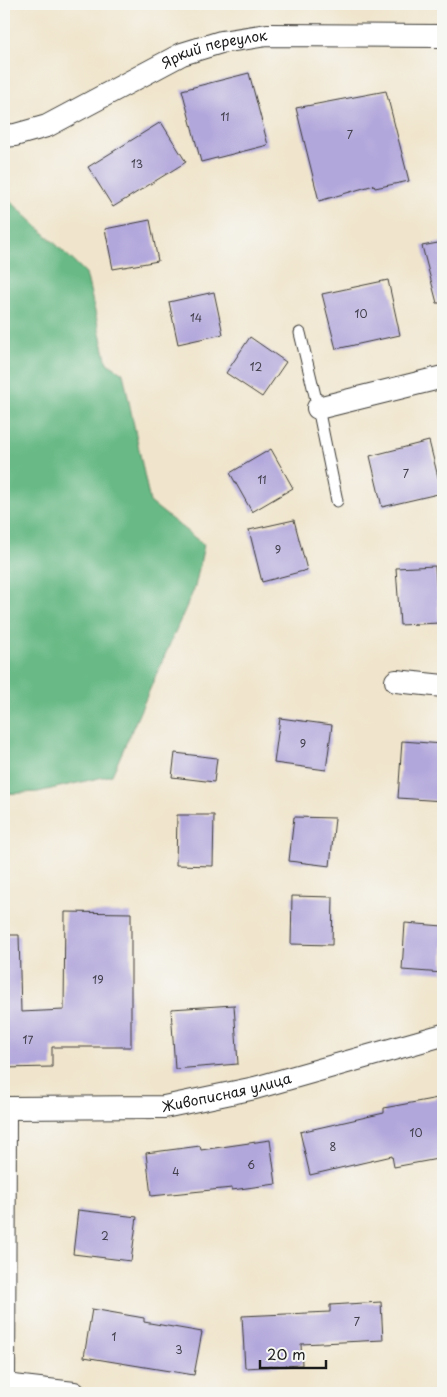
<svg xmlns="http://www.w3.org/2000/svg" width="447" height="1397" font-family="'Playpen Sans',sans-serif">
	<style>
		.forest { fill: #68b985; stroke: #426a50 }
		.building { fill: #b2a7db }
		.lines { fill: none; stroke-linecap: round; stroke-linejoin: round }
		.lane-casing { stroke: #3c3a36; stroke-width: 13 }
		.street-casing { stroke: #3c3a36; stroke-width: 24 }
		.lane { stroke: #fff; stroke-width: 11 }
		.street { stroke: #fff; stroke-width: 22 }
		.labels { text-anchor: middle; stroke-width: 4; stroke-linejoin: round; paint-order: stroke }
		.number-label { font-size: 11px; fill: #423f4c }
		.street-label { font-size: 14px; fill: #1c1c1c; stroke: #f6f6f2 }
	</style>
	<rect width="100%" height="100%" fill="#f6f6f2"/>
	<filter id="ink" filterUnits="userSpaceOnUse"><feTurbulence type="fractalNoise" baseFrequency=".02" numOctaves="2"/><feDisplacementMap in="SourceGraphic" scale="10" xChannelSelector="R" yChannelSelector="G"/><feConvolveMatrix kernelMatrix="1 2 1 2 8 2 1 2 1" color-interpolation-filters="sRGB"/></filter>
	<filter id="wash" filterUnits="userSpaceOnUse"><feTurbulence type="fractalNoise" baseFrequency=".0096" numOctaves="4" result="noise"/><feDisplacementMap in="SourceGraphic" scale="20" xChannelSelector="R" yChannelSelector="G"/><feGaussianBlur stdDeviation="1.12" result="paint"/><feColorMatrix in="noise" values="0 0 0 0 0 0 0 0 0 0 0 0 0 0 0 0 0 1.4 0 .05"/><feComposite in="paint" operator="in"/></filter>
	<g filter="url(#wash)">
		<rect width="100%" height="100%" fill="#f0e5cc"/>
		<path class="forest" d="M4,195L86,273L107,363L123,373L150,502L204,545L195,587L112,775L38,792L4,794Z"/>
		<g id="blocks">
			<path class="building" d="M249,73L268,145L201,162L182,90Z
				M386,91L409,181L375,188L374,185L319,201L296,108Z
				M161,122L186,162L113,207L88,167Z
				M150,220L158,261L113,269L105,229Z
				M443,242V303H437L422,246Z
				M388,280L400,335L336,349L322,294Z
				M214,292L223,334L178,344L169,302Z
				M250,337L286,362L262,397L226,373Z
				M429,441L442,493L382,507L370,456Z
				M271,449L293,488L252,512L230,473Z
				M294,520L307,570L262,582L249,530Z
				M435,566L439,623L400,625L396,568Z
				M280,718L332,725L326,770L274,763Z
				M402,741L443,744V801L398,798Z
				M175,753L217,758L214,782L172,777Z
				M177,815H214L213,866L176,865Z
				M294,817L335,818L330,866L289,861Z
				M292,896L333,897L332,945L291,944Z
				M65,912L131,913V1047H52V1067L4,1068V935H19L21,1012L64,1010Z
				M405,923L443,926V973L402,970Z
				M234,1005L238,1064L175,1069L171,1009Z
				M443,1097V1158L394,1167L392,1156L310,1175L300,1132L384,1113V1108Z
				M270,1140L276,1184L232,1190V1188L151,1196L146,1153L200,1146L201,1150Z
				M78,1210L137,1217L131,1261L73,1254Z
				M381,1302L383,1340L301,1344L302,1365L245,1368L242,1316L330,1312V1305Z
				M92,1309L144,1318V1322L202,1332L194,1375L84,1357Z"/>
		</g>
	</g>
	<g filter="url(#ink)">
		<use href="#blocks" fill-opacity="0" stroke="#3c3a36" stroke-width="1"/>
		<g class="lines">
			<g class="lane-casing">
				<path id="lane" d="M300,333L318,408L337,501"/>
			</g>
			<g class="street-casing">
				<g id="street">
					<path id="s1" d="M4,136L15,135L47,126L182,54L221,42L267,35L443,36"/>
					<path d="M318,408L443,377"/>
					<path d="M396,681L443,686"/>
					<path id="s2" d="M4,1108L164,1107L255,1088L443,1035"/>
					<path d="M5,1385L74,1393"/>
					<path d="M4,1393L5,1108"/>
				</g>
			</g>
			<use href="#lane" class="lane"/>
			<use href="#street" class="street"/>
		</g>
	</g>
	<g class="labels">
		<g class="number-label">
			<text x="225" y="121">11</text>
			<text x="350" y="139">7</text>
			<text x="137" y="168">13</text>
			<text x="361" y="318">10</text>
			<text x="196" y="322">14</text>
			<text x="256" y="371">12</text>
			<text x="406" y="478">7</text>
			<text x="262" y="484">11</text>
			<text x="278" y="554">9</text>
			<text x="303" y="748">9</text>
			<text x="98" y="984">19</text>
			<text x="28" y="1044">17</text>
			<text x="416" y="1137">10</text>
			<text x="333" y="1151">8</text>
			<text x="251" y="1169">6</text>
			<text x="176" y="1176">4</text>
			<text x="105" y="1240">2</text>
			<text x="357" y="1326">7</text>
			<text x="114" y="1341">1</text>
			<text x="179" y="1354">3</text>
		</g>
		<g class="street-label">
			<text dy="5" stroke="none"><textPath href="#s1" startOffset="230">Яркий переулок</textPath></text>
			<text dy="5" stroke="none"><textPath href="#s2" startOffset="224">Живописная улица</textPath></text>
		</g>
	</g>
	<rect width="447" height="1397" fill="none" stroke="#f6f6f2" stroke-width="20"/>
	<path d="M260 1360v8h66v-8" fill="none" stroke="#1c1c1c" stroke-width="2.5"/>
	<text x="267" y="1360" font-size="15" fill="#1c1c1c" stroke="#f6f6f2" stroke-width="4" paint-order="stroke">20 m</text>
</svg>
